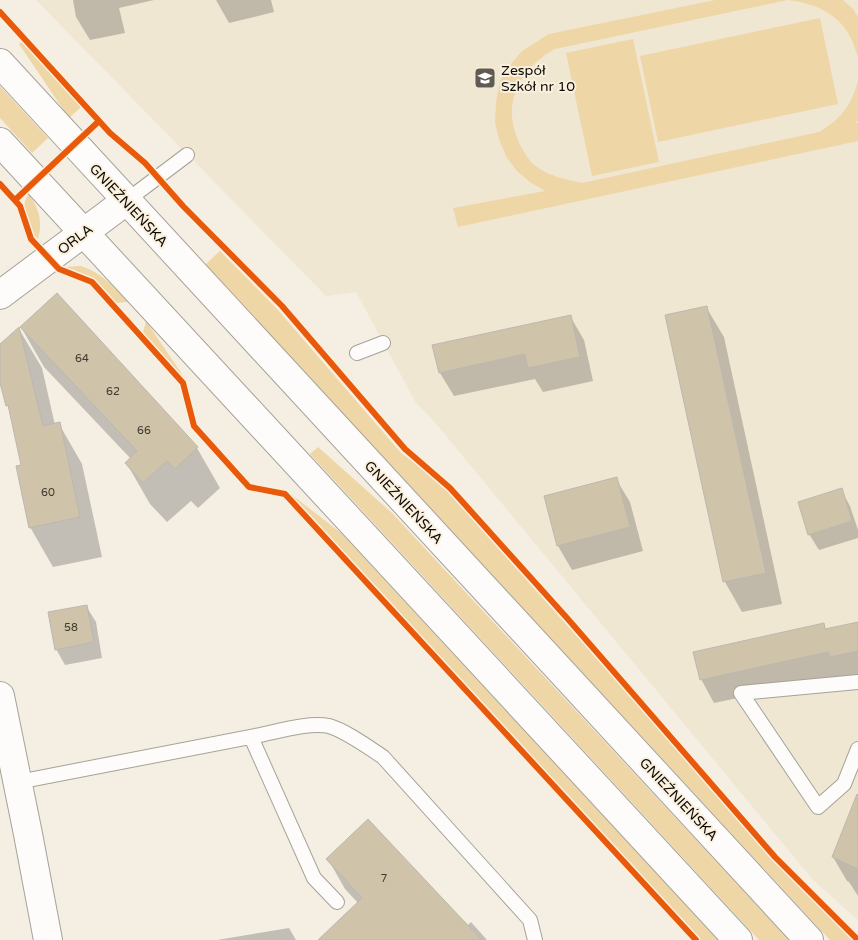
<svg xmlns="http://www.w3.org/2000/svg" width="858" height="940" font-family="'Varela Round',sans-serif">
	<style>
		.built { fill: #f0e7d3 }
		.green { fill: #eed6a6 }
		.shadow { fill: #0003 }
		.building { fill: #cfc3aa; stroke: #bcb8b0 }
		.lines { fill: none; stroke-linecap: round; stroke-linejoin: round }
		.service-casing { stroke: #a6a299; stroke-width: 16 }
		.minor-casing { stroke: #a6a299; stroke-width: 30 }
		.tertiary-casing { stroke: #a6a299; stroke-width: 30 }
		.service { stroke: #fdfcfb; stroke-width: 14 }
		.minor { stroke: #fdfcfb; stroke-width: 28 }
		.tertiary { stroke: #fdfcfb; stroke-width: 28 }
		.cycleway-casing { stroke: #faf0dd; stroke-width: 9 }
		.cycleway { stroke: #e8590c; stroke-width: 6 }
		.labels { text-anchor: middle; stroke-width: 4; stroke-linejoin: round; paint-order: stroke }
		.number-label { font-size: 11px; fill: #3f3a2f }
		.poi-label { font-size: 14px; fill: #0f0c06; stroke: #faf0dd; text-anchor: start }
		.street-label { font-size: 14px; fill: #0f0c06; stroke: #faf0dd }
	</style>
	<rect width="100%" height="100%" fill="#f4eee3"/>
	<path class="built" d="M36,0H858V920L813,880L433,420L416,403L356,292L326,296Z"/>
	<path class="green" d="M715,0H843L853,9L858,17V58C849,20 825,5 788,0L555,49C522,67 502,100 517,138C521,147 526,157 533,164C547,176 565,179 582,183L819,132C841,119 852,105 858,80V120L856,123H858V141L458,227L453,208L545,191L530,182L517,171L507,158L500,142L495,123L496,102L500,81L509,66L522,51L549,34Z
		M820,18L838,104L658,142L640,56Z
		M633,39L659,162L592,176L566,53Z
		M22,41L80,105V108L69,118L19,44Z
		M0,86L48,138L32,153L0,118Z
		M29,194C39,209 43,222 38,239C29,230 18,205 29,194Z
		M220,251L278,310L401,453L418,465L447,491L690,763L773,859L853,940H830L205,265Z
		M81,266C102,273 113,286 128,302L115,303L95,280L65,267Z
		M146,321L188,383L143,333Z
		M318,447L392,513L789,940H759L310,454Z
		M283,488L341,533L718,940H700Z"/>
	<path class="shadow" d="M73,0H154L119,8L125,33L90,40L76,17Z
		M216,0H271L274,12L229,23Z
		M706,307L724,337L782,604L742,612L725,582L666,316Z
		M570,316L584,340L593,381L543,392L535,379L454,396L440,373Z
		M21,327L197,448L220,488L198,508L191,501L167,522L150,504L127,464L131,459L44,367Z
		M19,329L42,368L55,425L59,424L82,464L102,557L53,567L30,527L22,466L11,412L7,405L0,378V346Z
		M616,479L630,502L643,551L572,570L558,546L546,497Z
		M841,490L850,506L858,530V538L819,550L809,534Z
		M86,606L96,622L102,658L65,665L56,649Z
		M858,623V678L845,681L842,676L714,703L701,679L823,625L826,630Z
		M858,823V896L849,882L847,881L833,857Z
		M328,859L467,926L471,922L487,940H335L358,903L345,889Z
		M289,928L296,940H217Z"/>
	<path class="building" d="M57,293L198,447L175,469L167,461L143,483L125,463L137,451L20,327Z
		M707,306L766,573L723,582L665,315Z
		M571,315L580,357L528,368L525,354L439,373L432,345Z
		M19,327L43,426L60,422L80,517L29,528L16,466L21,465L8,405L6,406L0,383V344Z
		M617,477L630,527L557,546L544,496Z
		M842,488L852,521L808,535L798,502Z
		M87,605L94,642L55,650L48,612Z
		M858,622V651L830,657L828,652L700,680L693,652L824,623L825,629Z
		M857,794L858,795V869L832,857Z
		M368,819L444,900L482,940H318L362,898L326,859Z"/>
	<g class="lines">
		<g class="service-casing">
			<path id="service" d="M126,201L187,155
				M357,353L383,343
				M858,682L741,693L818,807L844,784L858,749
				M251,737L314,878L337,902
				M18,782L260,735C279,731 310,722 329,726C346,731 368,747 383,757L530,920L535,940"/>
		</g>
		<g class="minor-casing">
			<path id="minor" d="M0,295L126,201
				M0,696L28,834L48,940"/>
		</g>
		<g class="tertiary-casing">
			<path id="tertiary" d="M0,63L809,940
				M0,142L738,940"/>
		</g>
		<use href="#service" class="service"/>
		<use href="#minor" class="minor"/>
		<use href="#tertiary" class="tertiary"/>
		<g class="cycleway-casing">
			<path id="cycleway" d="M0,12L110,133L145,163L183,206L282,306L405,449L450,488L567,618L775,857L858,940
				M0,184L20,206L31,239L59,269L92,282L183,383L194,426L249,487L285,494L696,940
				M15,200L99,121"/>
		</g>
		<use href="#cycleway" class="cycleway"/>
	</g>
	<defs>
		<g id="school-square" transform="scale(1.125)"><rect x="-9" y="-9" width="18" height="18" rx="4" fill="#5f5b53" stroke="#faf0dd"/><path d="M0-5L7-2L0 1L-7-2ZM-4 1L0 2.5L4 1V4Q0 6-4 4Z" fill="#fff"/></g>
	</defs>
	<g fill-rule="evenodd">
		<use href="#school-square" x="485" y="78"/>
	</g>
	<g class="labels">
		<g class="number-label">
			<text x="82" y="362">64</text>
			<text x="113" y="395">62</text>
			<text x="144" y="434">66</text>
			<text x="48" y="496">60</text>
			<text x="71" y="631">58</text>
			<text x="384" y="882">7</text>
		</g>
		<g class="poi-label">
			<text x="501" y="75">Zespół<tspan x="501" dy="16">Szkół nr 10</tspan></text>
		</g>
		<g class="street-label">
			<text transform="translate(129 205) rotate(47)" y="5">GNIEŹNIEŃSKA</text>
			<text transform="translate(75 239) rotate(-37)" y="5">ORLA</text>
			<text transform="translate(404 502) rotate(47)" y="5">GNIEŹNIEŃSKA</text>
			<text transform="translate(679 799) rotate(47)" y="5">GNIEŹNIEŃSKA</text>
		</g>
	</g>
</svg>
